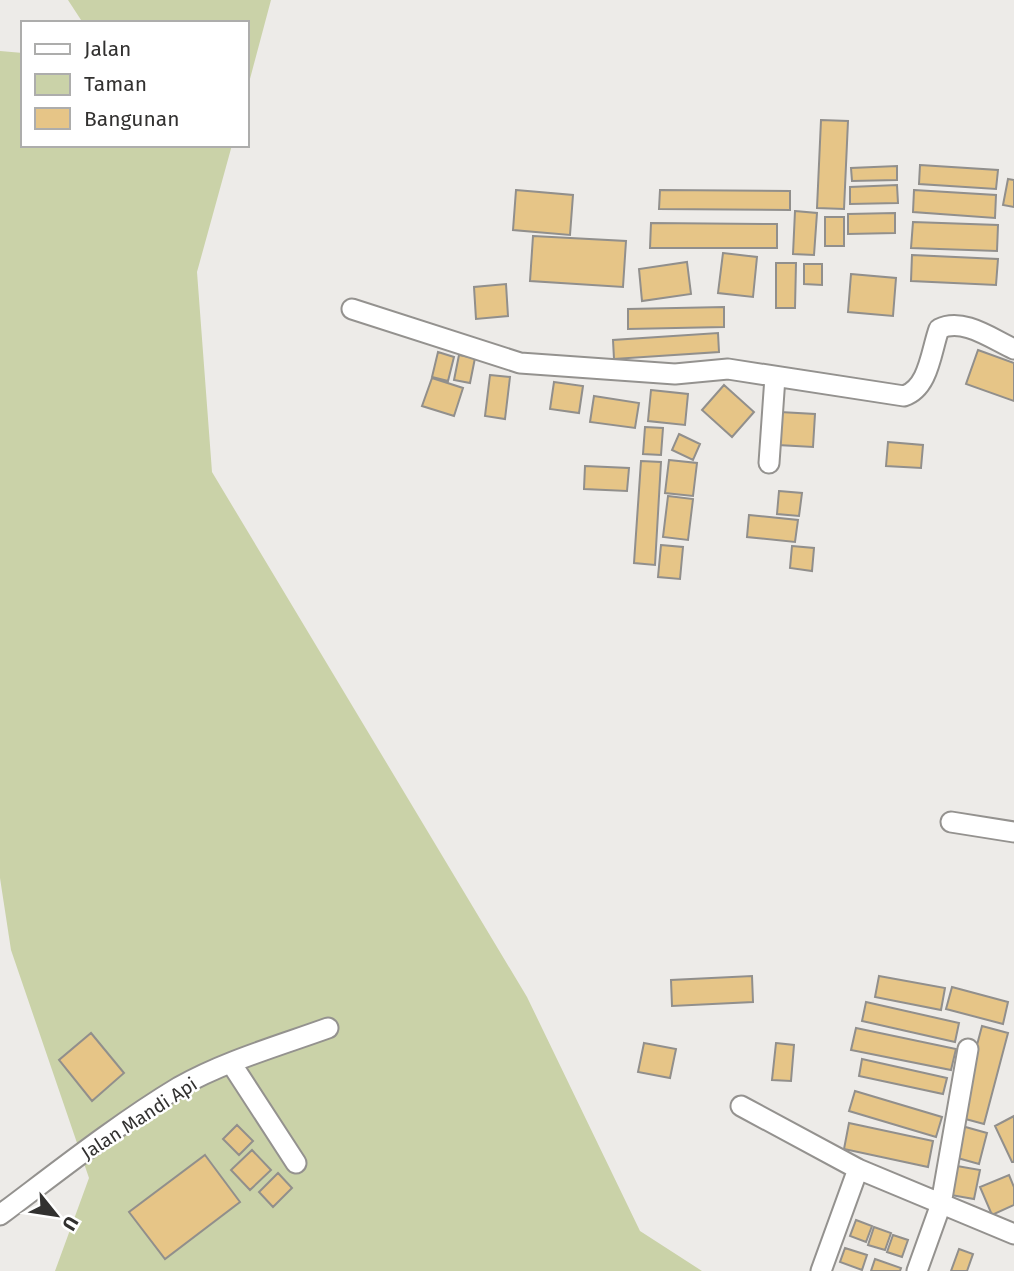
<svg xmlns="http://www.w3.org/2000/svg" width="1014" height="1271" font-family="'Fira Sans',sans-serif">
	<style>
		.green { fill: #cad2a8 }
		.building { fill: #e6c587; stroke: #918f8c; stroke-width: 2 }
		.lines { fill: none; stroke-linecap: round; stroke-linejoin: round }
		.minor-casing { stroke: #94928f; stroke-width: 23 }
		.minor { stroke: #fff; stroke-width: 19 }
		.labels { text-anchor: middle; stroke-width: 5; stroke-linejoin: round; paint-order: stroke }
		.street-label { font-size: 19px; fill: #323130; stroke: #fff }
	</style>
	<rect width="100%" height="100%" fill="#edebe8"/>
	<path class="green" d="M68,0H271L247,90V23H83Z
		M0,51L23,53V145H232L197,272L212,472L527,997L640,1231L702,1271H55L89,1178L11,950L0,878Z"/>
	<path class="building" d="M821,120L848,121L844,209L817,208Z
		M920,165L998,170L996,189L919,184Z
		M897,166V180L852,181L851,168Z
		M1008,179L1014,180V207L1003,205Z
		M897,185L898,203L850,204V187Z
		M516,190L573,195L570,235L513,230Z
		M660,190L790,191V210L659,209Z
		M914,190L996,195L995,218L913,212Z
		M795,211L817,213L814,255L793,254Z
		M895,213V233L848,234V214Z
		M825,217H844V246H825Z
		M913,222L998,225L997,251L911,248Z
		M651,223L777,224V248H650Z
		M533,236L626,241L623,287L530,281Z
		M723,253L757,257L753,297L718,293Z
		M912,255L998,259L996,285L911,281Z
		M687,262L691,294L642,301L639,269Z
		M776,263H796L795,308H776Z
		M804,264H822V285L804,284Z
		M851,274L896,278L893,316L848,312Z
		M506,284L508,316L476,319L474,287Z
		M724,307V327L628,329V309Z
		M718,333L719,352L614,359L613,340Z
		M978,350L1014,363V401L966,384Z
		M438,352L454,357L448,381L432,377Z
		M459,355L475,358L470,383L454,380Z
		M490,375L510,377L505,419L485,416Z
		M432,378L463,388L454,416L422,406Z
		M554,382L583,386L579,413L550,409Z
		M724,385L754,412L732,437L702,410Z
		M651,390L688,394L685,425L648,421Z
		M594,396L639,403L635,428L590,422Z
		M780,412L815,414L813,447L778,445Z
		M645,427L663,428L661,455L643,454Z
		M679,434L700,444L693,460L672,450Z
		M888,442L923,445L921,468L886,466Z
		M669,460L697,463L693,496L665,493Z
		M641,461L661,462L655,565L634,563Z
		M585,466L629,468L627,491L584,489Z
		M779,491L802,493L799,516L777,514Z
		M668,496L693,499L688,540L663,537Z
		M749,515L798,520L795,542L747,537Z
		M661,545L683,547L680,579L658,577Z
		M792,546L814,548L812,571L790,568Z
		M752,976L753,1002L672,1006L671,980Z
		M879,976L945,988L941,1010L875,997Z
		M952,987L1008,1002L1003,1024L946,1009Z
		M866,1002L959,1023L955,1042L862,1021Z
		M982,1026L1008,1033L984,1124L958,1117Z
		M856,1028L956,1049L951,1070L851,1050Z
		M91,1033L124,1073L92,1101L59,1060Z
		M644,1043L676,1049L670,1078L638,1072Z
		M776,1043L794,1045L791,1081L772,1080Z
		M862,1059L947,1078L943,1094L859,1076Z
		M855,1091L942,1117L936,1137L849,1111Z
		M1014,1116V1162H1012L995,1126Z
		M849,1123L933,1141L928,1167L844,1149Z
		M237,1125L253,1141L239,1155L223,1139Z
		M962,1126L987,1133L979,1164L954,1157Z
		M252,1150L271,1170L250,1190L231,1170Z
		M205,1155L240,1202L165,1259L129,1212Z
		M957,1166L980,1170L974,1199L951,1195Z
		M278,1173L292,1188L273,1207L259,1192Z
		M1009,1175L1014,1187V1205L992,1215L980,1187Z
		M856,1220L872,1226L866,1242L850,1236Z
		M874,1227L891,1233L885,1250L868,1245Z
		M893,1235L908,1240L902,1257L887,1252Z
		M845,1248L867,1255L862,1270L840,1262Z
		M959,1249L973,1254L967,1271H951Z
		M875,1259L901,1268L900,1271H871Z"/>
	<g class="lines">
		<g class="minor-casing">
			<path id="minor" d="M352,309L520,363L675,374L728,369L904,396C929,388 931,351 939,329C963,317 992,339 1014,349
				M769,463L775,377
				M951,822L1014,832
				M231,1063L296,1163
				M741,1106L858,1169L1014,1234
				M0,1215C56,1173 119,1123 179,1087C225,1061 278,1046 328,1028
				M821,1271L858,1169
				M917,1271L941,1204L968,1049"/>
		</g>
		<use href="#minor" class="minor"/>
	</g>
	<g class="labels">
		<g class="street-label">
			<text transform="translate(139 1118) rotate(-33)" y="7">Jalan Mandi Api</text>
		</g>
	</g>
	<rect x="21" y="21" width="228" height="126" fill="#ffffff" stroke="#adadac" stroke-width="2"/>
	<rect x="35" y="44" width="35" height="10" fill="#ffffff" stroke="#adadac" stroke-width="2"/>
	<text x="84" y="56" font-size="21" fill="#323130">Jalan</text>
	<rect x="35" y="74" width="35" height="21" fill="#cad2a8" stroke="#adadac" stroke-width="2"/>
	<text x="84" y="91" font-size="21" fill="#323130">Taman</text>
	<rect x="35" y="108" width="35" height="21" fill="#e6c587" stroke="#adadac" stroke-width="2"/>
	<text x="84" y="126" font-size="21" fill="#323130">Bangunan</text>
	<g transform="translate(56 1215) rotate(120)" stroke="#ffffff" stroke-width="5" paint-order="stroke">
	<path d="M0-5L12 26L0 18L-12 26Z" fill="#323130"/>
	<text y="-10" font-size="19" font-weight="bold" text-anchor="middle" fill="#323130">U</text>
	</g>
</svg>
